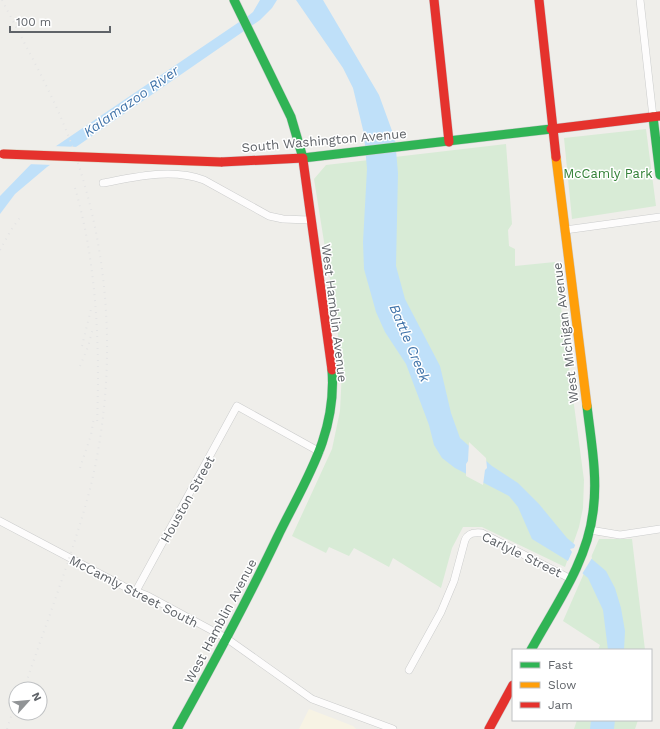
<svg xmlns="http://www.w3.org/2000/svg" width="660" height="729" font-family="'Work Sans',sans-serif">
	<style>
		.commercial { fill: #f7f3e4 }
		.green { fill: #d8ebd6 }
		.water { fill: #bfe0f9 }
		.pier { fill: #efeeea }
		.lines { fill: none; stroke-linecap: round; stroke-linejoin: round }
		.street-casing { stroke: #cbcccc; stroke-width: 8 }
		.fast-casing { stroke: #cacacb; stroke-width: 10 }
		.slow-casing { stroke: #cacacb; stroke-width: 10 }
		.jam-casing { stroke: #cacacb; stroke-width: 10 }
		.street { stroke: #fdfcfc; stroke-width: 7 }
		.fast { stroke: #30b455; stroke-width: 9 }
		.slow { stroke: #ff9f0a; stroke-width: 9 }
		.jam { stroke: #e5322d; stroke-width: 9 }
		.rail { stroke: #e4e4e4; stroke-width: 2; stroke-dasharray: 1 5; stroke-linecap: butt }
		.jam-bridge-casing { stroke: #d7ceb8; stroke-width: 10; stroke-linecap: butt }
		.jam-bridge { stroke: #e5322d; stroke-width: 9 }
		.labels { text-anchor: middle; stroke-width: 3; stroke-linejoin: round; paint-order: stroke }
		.street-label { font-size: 13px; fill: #5f6368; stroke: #fff }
		.park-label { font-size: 13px; fill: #348238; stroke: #fff }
		.water-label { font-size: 14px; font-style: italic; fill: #4174aa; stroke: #fff }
	</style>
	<rect width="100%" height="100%" fill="#efeeea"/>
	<path class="commercial" d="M309,709L353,726L356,729H299Z"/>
	<path class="green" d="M646,129L656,206L572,219L564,138Z
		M506,144L512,224L508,230L509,246L515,249V266L555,262L584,480L583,508L579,527L565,567L482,527H463L452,548L441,588L393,558L389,567L354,548L349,556L329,547L326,553L292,536L332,449L340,411L342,371L336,317L314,179L326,165Z
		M599,539H632L645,650H598L600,645L563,621Z
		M577,720H638L635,729H574Z"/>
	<path class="water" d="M260,0H277L272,8L260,20L47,167L15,194L0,214V196L34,161L248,16L253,12Z
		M296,0H323L379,95L395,139L398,173L396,266L405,299L440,366L451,413L460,438L492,466L518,483L539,504L567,538L606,571L615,588L621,608L625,631L624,650H608L603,610L588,578L568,561L532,539L518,507L509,496L455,468L442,458L434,445L429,425L406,364L385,332L376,312L364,269L363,242L367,169L364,134L353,88L343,68Z
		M591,720H615L614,729H590Z"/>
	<path class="pier" d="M52,146L79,147L53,165L27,164Z
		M469,442L486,458L487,468L485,470L483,485L466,476V464L468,461Z
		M576,543L591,555L592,558L582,574L567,563L572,552L570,549L574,548Z"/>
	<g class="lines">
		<g class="street-casing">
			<path id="street" d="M640,0L653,117
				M103,183C136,177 172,168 204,180L269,216L283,219L309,220
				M565,230L660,217
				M0,521L125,587L148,596L226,638L312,699L393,729
				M590,530L620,535L660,529
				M136,591L237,406L320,452
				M409,670L441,612L454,581L465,540C468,533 474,532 482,533L569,578"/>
		</g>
		<g class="fast-casing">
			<path id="fast" d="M234,0L291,117L303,158
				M653,117L660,175
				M303,160V158L551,129
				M531,650C555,606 587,563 593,512C598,477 591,441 587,406
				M177,729C212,666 246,603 277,538C304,482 337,436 332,370"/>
		</g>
		<g class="slow-casing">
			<path id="slow" d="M556,157L587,406"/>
		</g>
		<g class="jam-casing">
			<path id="jam" d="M434,0L449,142
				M539,0L553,129H551
				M556,157L553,129L660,116
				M303,160L332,370
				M221,162L303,158
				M489,729L513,685"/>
		</g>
		<use href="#street" class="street"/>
		<use href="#fast" class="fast"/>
		<use href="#slow" class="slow"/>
		<use href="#jam" class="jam"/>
		<path class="rail" d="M2,0C24,43 48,85 66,130C111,243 119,371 90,489C72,557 46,623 24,689
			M75,188C97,264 100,346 97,425
			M0,250L11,230L21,216
			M82,346L91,309
			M80,366L88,347L93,328
			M80,468L91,435L94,417
			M7,729L16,701"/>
		<g class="jam-bridge-casing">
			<path id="jam-bridge" d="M3,154L221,162"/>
		</g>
		<use href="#jam-bridge" class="jam-bridge"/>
	</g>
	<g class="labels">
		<g class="street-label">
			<text transform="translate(324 140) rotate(-5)" y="5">South Washington Avenue</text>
			<text transform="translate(335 313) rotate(83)" y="5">West Hamblin Avenue</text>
			<text transform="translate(565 333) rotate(-97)" y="5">West Michigan Avenue</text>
			<text transform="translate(187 499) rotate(-61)" y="5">Houston Street</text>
			<text transform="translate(522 554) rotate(26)" y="5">Carlyle Street</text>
			<text transform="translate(134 591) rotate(27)" y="5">McCamly Street South</text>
			<text transform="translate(220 621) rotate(-62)" y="5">West Hamblin Avenue</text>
		</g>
		<g class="park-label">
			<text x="608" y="178">McCamly Park</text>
		</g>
		<g class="water-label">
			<text transform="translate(131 101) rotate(-35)" y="5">Kalamazoo River</text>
			<text transform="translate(410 343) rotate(67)" y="5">Battle Creek</text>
		</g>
	</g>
	<rect x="512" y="649" width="140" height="72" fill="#ffffff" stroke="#bfc1c3"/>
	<rect x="520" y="662" width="20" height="6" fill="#30b455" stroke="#bfc1c3"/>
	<text x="548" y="669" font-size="12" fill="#5f6368">Fast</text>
	<rect x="520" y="682" width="20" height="6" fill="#ff9f0a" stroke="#bfc1c3"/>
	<text x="548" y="689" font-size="12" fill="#5f6368">Slow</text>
	<rect x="520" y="702" width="20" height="6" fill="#e5322d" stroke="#bfc1c3"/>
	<text x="548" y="709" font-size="12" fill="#5f6368">Jam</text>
	<g transform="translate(28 701) rotate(63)"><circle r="19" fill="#ffffff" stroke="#bfc1c3"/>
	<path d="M0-3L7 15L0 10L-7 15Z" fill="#919496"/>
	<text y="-6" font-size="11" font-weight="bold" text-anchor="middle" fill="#5f6368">N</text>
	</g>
	<path d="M10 26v6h100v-6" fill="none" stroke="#5f6368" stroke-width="2"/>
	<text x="16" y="26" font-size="12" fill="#5f6368" stroke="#ffffff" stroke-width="3" paint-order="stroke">100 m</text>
</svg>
